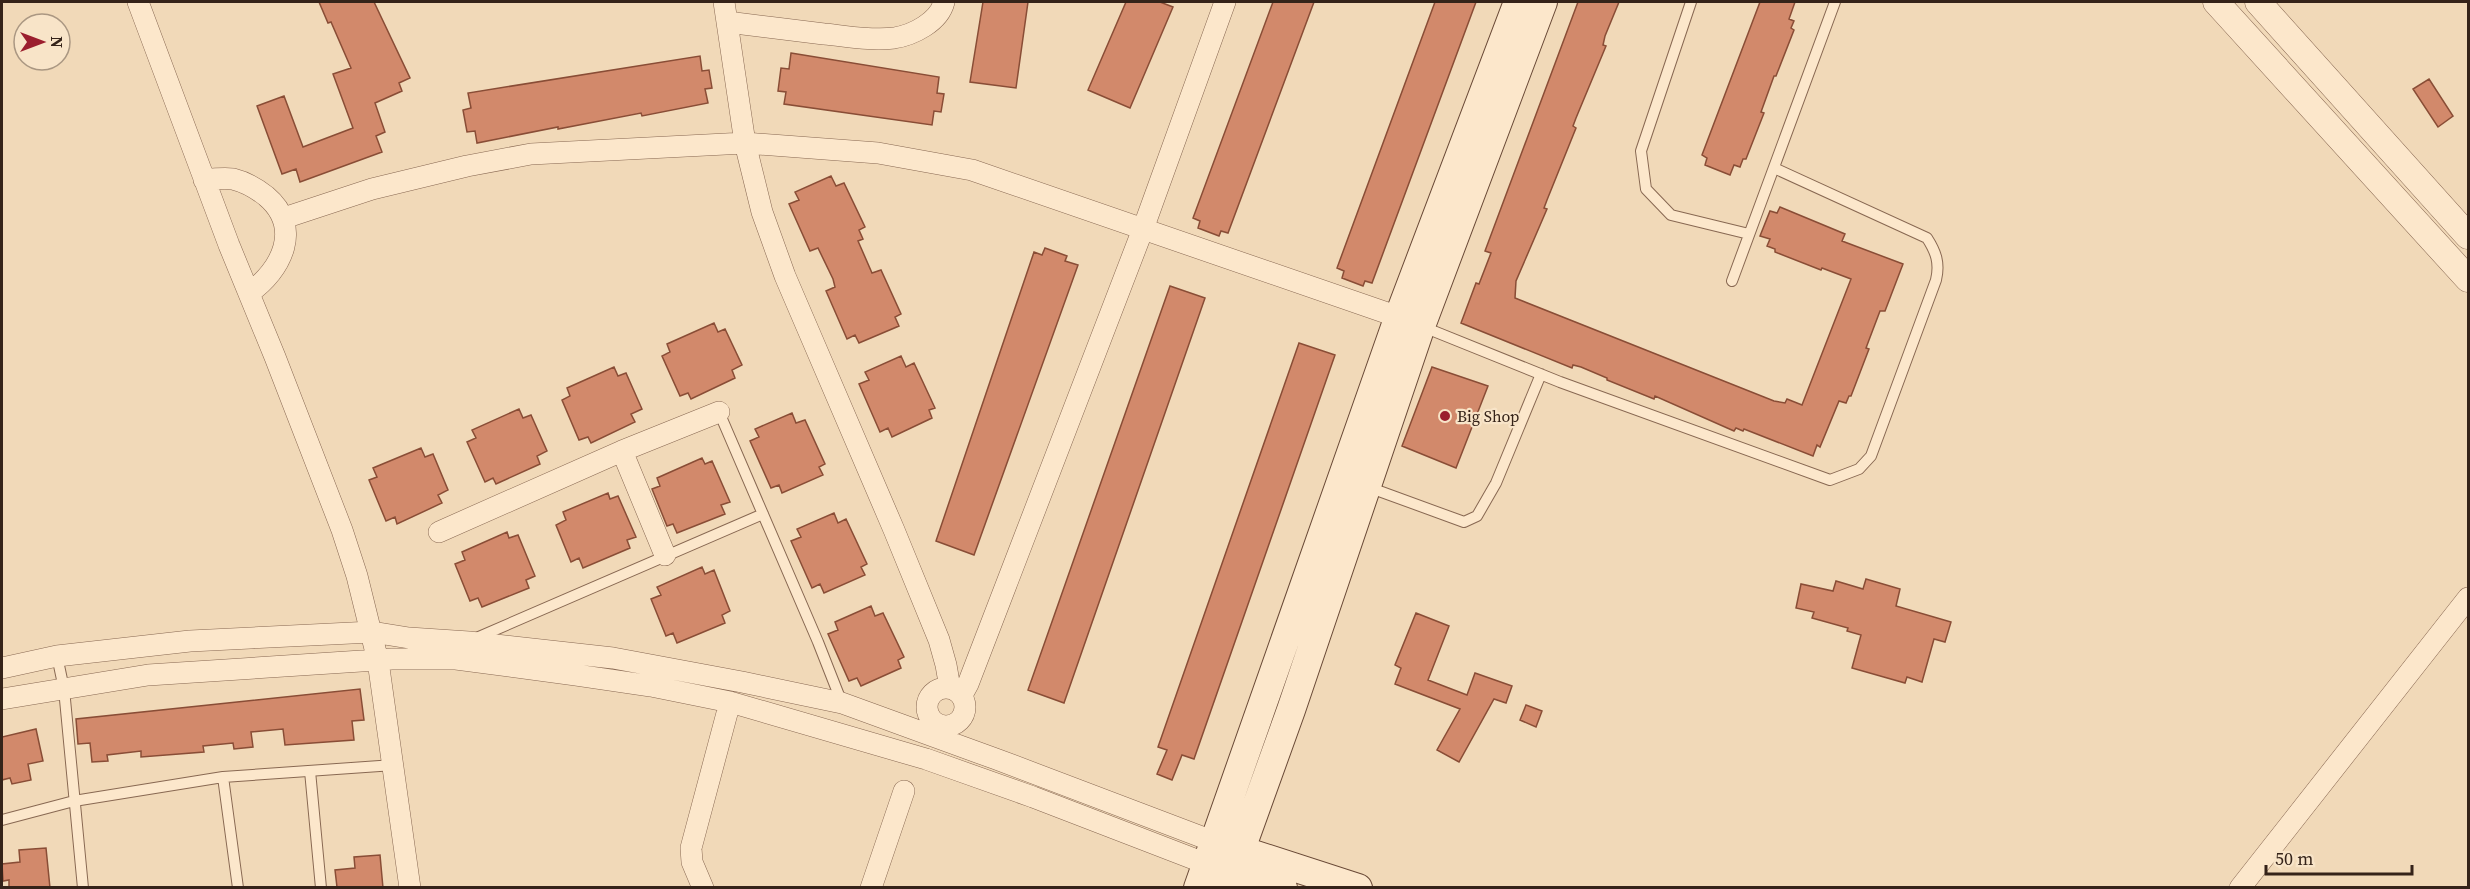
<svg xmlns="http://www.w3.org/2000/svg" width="2470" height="889" font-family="'Source Serif 4',serif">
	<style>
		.building { fill: #d2896b; stroke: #894d36; stroke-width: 1.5 }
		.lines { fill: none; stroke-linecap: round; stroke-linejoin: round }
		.service-casing { stroke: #886852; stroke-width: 12 }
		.minor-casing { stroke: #886852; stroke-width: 22 }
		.tertiary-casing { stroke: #886852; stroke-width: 27 }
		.secondary-casing { stroke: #694936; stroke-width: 30 }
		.service { stroke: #fce7cb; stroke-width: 10 }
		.minor { stroke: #fce7cb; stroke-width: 21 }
		.tertiary { stroke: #fce7cb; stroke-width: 26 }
		.secondary { stroke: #fce7cb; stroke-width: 28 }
		.poi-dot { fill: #9b1e2e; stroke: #f8e4c8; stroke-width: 2 }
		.labels { text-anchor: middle; stroke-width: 4.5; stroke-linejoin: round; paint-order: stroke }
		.poi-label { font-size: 16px; fill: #352319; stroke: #f8e4c8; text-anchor: start }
	</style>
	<rect width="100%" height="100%" fill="#f1d9b8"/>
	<path class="building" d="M319,2H374L410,78L399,83L402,91L375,103L385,132L376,136L382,152L300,182L296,169L282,174L257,106L284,96L303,147L353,128L333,74L351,68L331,22L328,23Z
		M983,2H1028L1016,88L970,82Z
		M1126,2H1160L1173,7L1130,108L1088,90Z
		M1273,2H1314L1228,233L1221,231L1219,236L1198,228L1200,221L1193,218Z
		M1435,2H1476L1372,283L1365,281L1363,286L1342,278L1344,271L1337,268Z
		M1578,2H1619L1605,36L1603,45L1606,46L1576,118L1573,126L1576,128L1547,200L1544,208L1547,209L1516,281L1515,298L1774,401L1785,403L1787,399L1802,405L1851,279L1822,268L1821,270L1775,252V249L1767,246L1770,239L1760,236L1770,211L1777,213L1780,207L1845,234L1842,241L1903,264L1885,311H1880L1869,340L1866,348L1869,349L1851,396H1849L1846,403L1839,401L1820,447L1817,445L1813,456L1744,429L1743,431L1736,428L1734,431L1655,396L1654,399L1607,380V378L1581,367L1573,365L1572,368L1461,323L1476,283L1479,284L1491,253L1485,251Z
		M1760,2H1795L1789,19L1794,21L1791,28L1794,30L1776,76H1774L1761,112L1764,113L1746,159H1743L1740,167L1734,165L1730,175L1705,165L1707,158L1702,155Z
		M791,53L939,77L937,93L944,94L941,112L934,111L932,125L784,104L786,92L778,91L781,68L789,69Z
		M700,56L702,71L709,70L712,88L705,89L708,103L642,116L641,113L558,129V127L477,143L475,131L467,132L463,110L471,108L468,93Z
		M2429,79L2453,116L2438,127L2413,89Z
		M831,176L836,186L844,183L865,227L859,230L863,239L858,241L872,273L881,270L901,314L895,317L899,326L859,343L855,335L847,339L826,291L835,287L833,279L818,248L810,251L789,204L799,200L795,192Z
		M1045,248L1067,256L1065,261L1078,265L974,555L936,541L1034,252L1042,255Z
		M1170,286L1205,298L1064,703L1028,690Z
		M714,323L718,332L725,329L742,365L732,370L735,378L691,399L688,393L680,396L662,356L670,352L667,344Z
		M1299,343L1335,355L1194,759L1182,755L1172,780L1157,774L1167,750L1158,747Z
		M901,356L906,367L914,363L935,408L929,410L932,418L892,437L888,428L880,432L859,384L869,380L865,372Z
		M614,367L618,376L626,373L642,409L631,414L635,422L591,443L588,437L579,440L562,400L570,396L567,388Z
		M1432,367L1488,386L1456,468L1402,446Z
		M519,409L523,418L531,415L547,451L537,456L540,464L496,484L493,478L485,482L467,442L476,438L472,430Z
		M792,413L796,423L805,420L825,464L819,467L823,475L782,493L779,485L771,488L750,441L759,437L755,429Z
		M421,448L425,457L433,454L448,490L438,495L442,503L397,524L395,517L386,521L369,480L377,477L373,468Z
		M702,458L705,464L712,461L730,502L721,505L725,514L677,533L673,524L667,526L652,489L660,486L657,478Z
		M608,493L610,499L618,496L636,537L627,540L630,548L583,568L579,558L571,562L556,525L566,520L563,512Z
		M834,513L838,523L846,519L867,564L861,567L865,575L824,593L820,584L812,588L791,541L801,537L797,529Z
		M507,532L509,538L518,535L535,576L526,580L529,588L482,607L478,598L470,601L455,564L465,560L462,552Z
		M702,567L705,574L714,570L730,611L722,615L725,623L677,643L673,633L666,636L651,599L661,595L657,587Z
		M1866,579L1900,589L1896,606L1951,622L1945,642L1934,639L1922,682L1907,677L1905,683L1852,668L1861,635L1847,631L1848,628L1812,618L1814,612L1796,608L1801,584L1833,591L1836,581L1863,589Z
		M871,606L875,616L883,613L904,657L898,660L901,668L861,686L857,678L849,681L828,634L838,630L835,622Z
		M1416,613L1449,626L1428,680L1467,695L1475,673L1512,686L1506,703L1494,699L1459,762L1437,750L1460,709L1395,684L1401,668L1395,665Z
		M360,689L364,720L352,721L354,740L285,745L283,729L251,732L253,747L234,749L233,743L203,746L204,752L141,757V751L107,755L108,761L92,762L90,743L78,744L76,719Z
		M1526,705L1542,711L1536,727L1520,720Z
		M36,729L43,761L28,764L31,780L12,784L10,778L2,780V737Z
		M46,848L50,888H9V880L3,881L2,864L20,862L19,850Z
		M380,855L383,888L337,887L335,870L355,868L354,857Z"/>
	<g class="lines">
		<g class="service-casing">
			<path id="service" d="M1691,2L1641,151L1646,189L1671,215L1749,234
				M1732,281L1835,2
				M1421,326L1560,382L1830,480L1859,469L1871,456L1936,280C1940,263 1936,252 1927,238L1774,168
				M719,412L818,642L842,703
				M1368,487L1464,522L1477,516L1496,483L1541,374
				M474,639L763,514
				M57,656L64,689L83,888
				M310,771L321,888
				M223,777L238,888
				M2,820L74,801L223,777L394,765"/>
		</g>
		<g class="minor-casing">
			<path id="minor" d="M138,2L229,245L275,357L342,530L357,576L378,661L410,888
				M724,2L745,143L762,212L785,276L894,530L939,640L946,665L950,688
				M727,22C759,26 792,30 824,34C847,36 870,41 894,38C913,35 939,22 944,2
				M204,180C213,179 224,178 233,179C245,182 256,188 266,196C303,227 282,270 249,293
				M284,218L372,189L467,166L531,154L745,143L878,153L972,170L1413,322
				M622,451L665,555
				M439,532L622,451L719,412
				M2,668L57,656L190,641L372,632L409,638L469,642L613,658L742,682L842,703L996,759L1215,842
				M927 707a19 19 0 1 1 38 0a19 19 0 1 1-38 0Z
				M962,695L968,684L1143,229L1225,2
				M2,699L148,675L392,659H456L576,675L651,686L730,702L926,759L1033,797L1207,864
				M703,888L692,862L691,848L730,702
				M871,888L904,791
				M2240,888L2468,598"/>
		</g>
		<g class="tertiary-casing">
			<path id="tertiary" d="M2216,2L2468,279
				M2258,2L2468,236"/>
		</g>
		<g class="secondary-casing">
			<path id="secondary" d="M1222,844L1358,888
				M1215,867L1283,888
				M1198,888L1399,316L1518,2
				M1227,888L1291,710L1421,326L1543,2"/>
		</g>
		<use href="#service" class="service"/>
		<use href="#minor" class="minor"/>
		<use href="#tertiary" class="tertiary"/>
		<use href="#secondary" class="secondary"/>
	</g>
	<circle class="poi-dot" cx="1445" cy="416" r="6"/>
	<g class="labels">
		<g class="poi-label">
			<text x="1457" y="422">Big Shop</text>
		</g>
	</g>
	<rect width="2470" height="889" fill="none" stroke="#352319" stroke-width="6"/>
	<g transform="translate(42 42) rotate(90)"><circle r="28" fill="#f8e4c8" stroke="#aa9782" stroke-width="1.5"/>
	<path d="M0-4.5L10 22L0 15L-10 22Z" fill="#9b1e2e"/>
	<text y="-9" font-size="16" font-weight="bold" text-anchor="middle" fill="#352319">N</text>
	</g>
	<path d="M2266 865v9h146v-9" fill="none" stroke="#352319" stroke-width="3"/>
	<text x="2275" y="865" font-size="18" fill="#352319" stroke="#f8e4c8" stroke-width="4.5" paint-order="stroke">50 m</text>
</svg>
